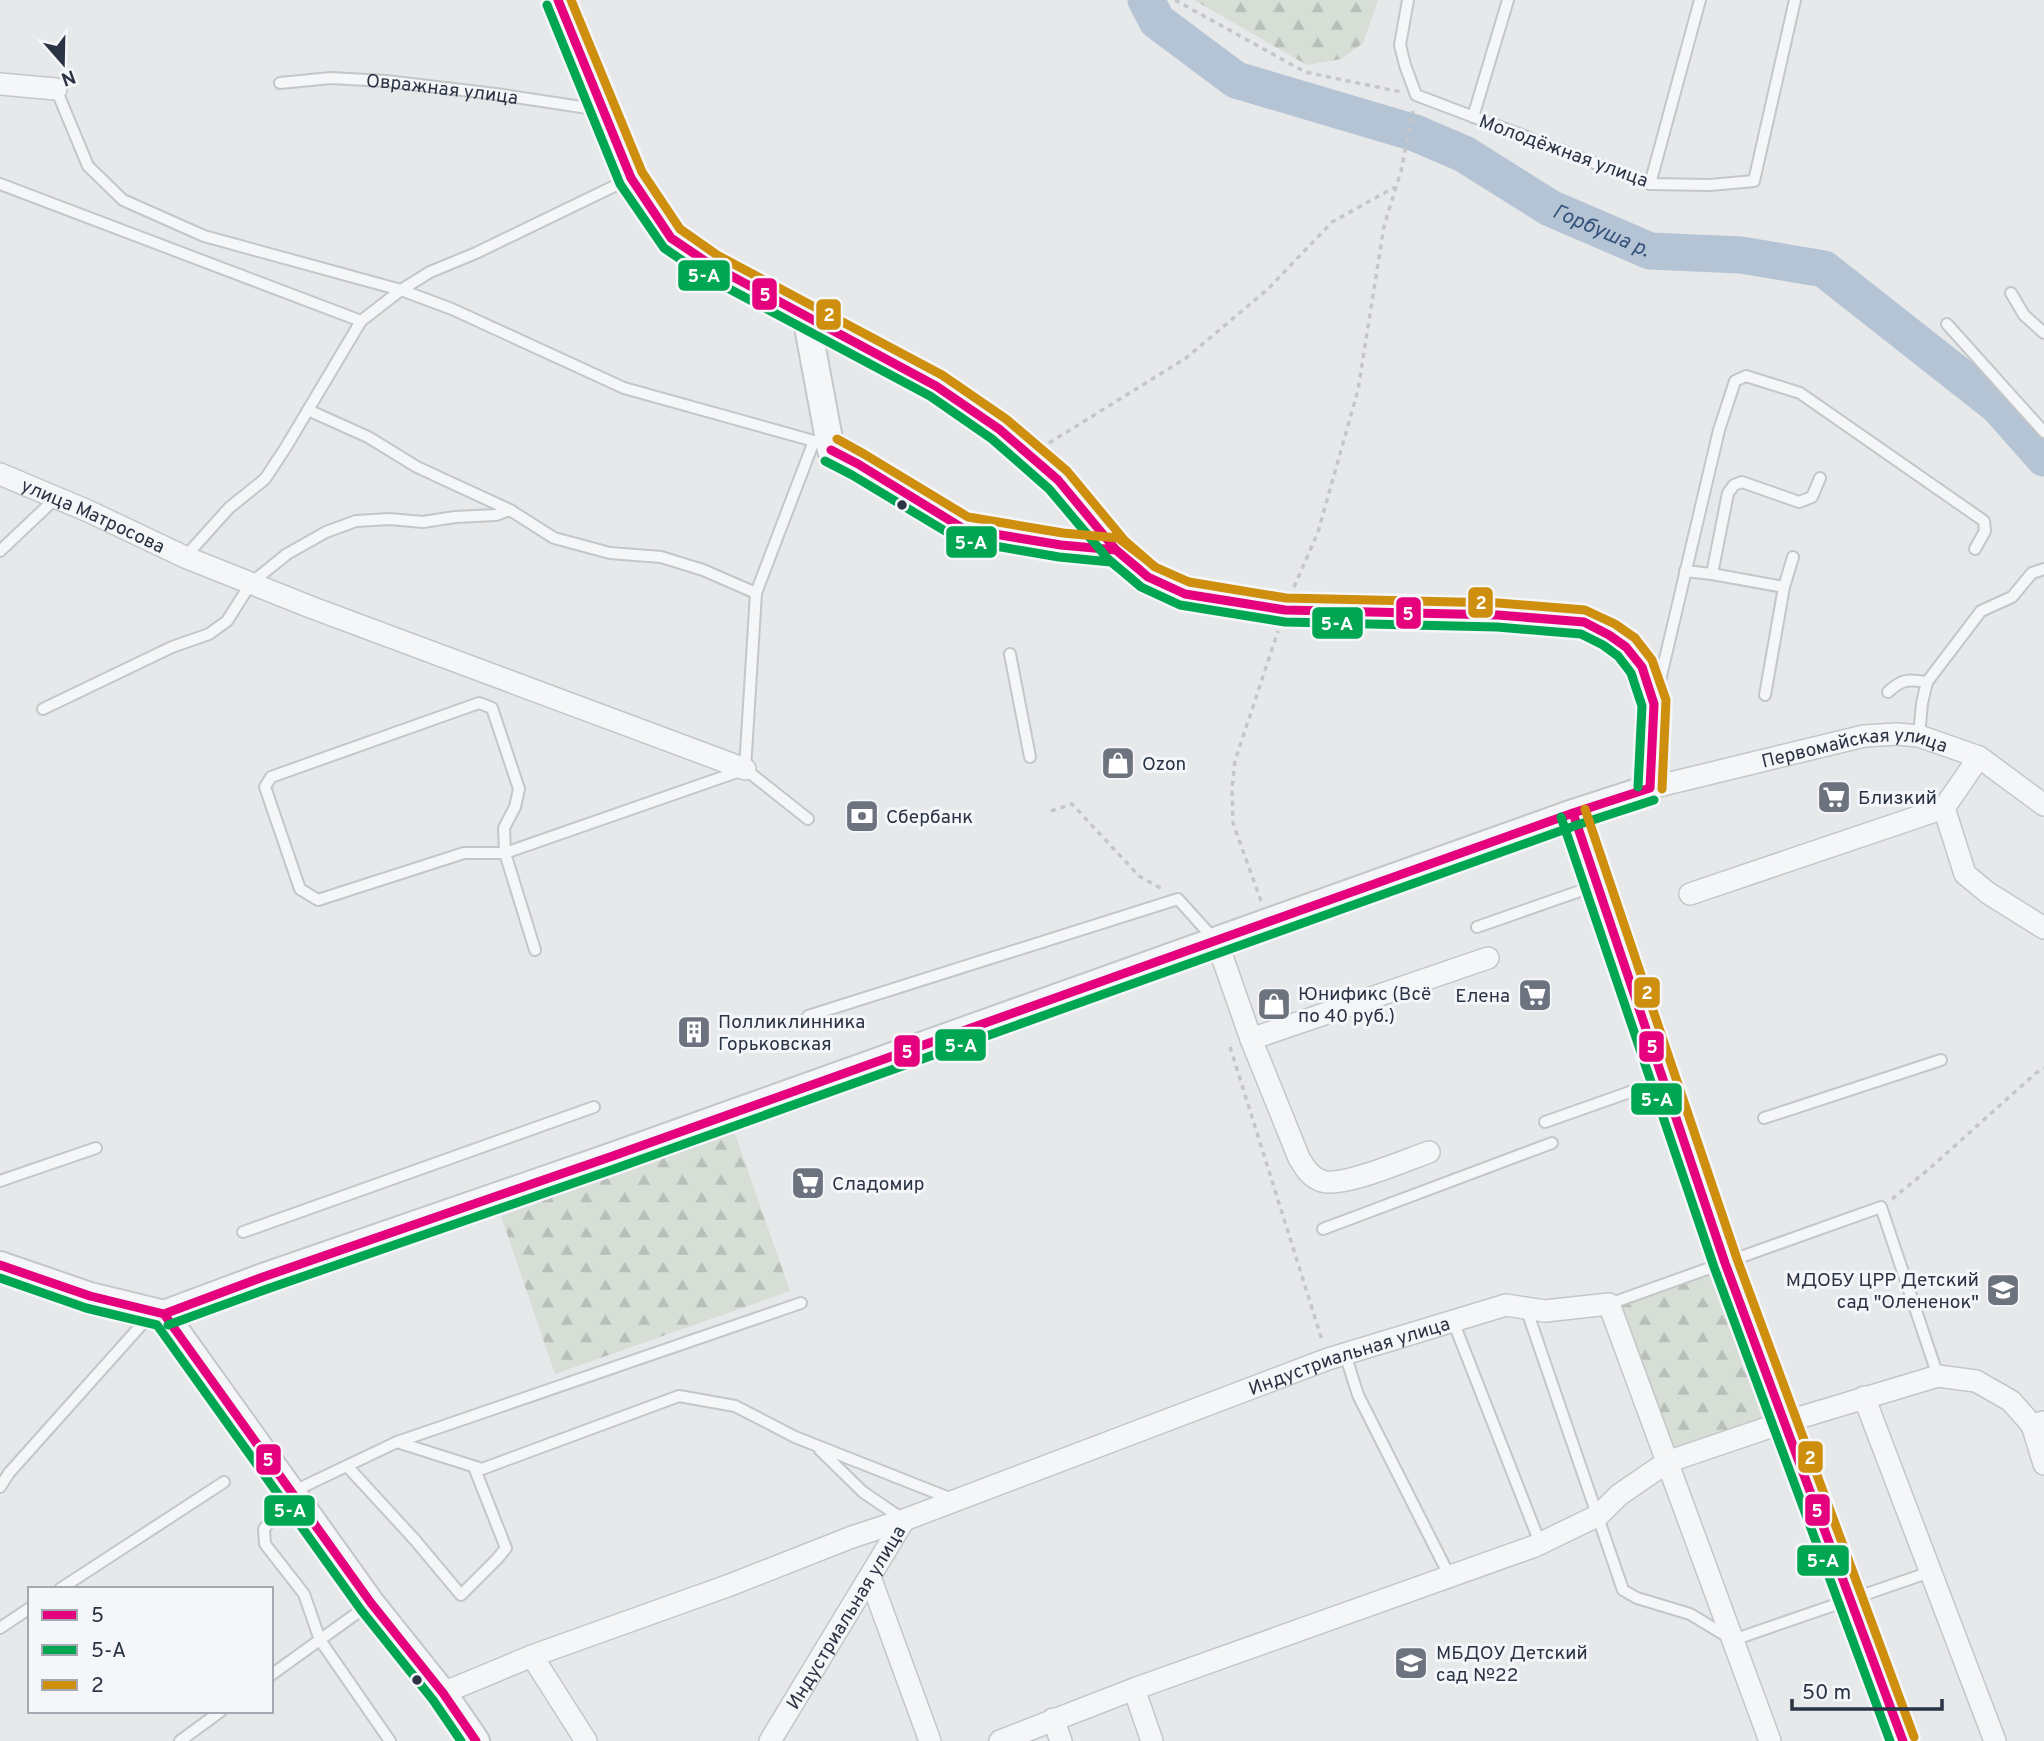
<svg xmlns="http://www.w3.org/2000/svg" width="2044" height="1741" font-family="Overpass,sans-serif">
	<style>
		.forest { fill: url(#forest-firs) }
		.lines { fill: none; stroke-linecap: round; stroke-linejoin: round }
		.river { stroke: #b4c4d5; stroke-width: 37 }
		.service-casing { stroke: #c4c6c8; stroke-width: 14 }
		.minor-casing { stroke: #c4c6c8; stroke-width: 24 }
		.tertiary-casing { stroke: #c4c6c8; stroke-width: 30 }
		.path { stroke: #c5c6ca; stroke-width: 3.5; stroke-dasharray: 5 5; stroke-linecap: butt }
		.service { stroke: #f5f6f7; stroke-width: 10 }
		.minor { stroke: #f5f6f7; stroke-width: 21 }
		.tertiary { stroke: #f5f6f7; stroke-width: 26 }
		.bus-1-casing { stroke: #f4f6f9; stroke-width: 14 }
		.bus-2-casing { stroke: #f4f6f9; stroke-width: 14 }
		.bus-3-casing { stroke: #f4f6f9; stroke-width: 14 }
		.bus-1 { stroke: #e5007d; stroke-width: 9 }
		.bus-2 { stroke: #00a651; stroke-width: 9 }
		.bus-3 { stroke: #ce8f0e; stroke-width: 9 }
		.bus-dot { fill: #2b3445; stroke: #f4f6f9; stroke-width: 2.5 }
		.labels { text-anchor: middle; stroke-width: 6; stroke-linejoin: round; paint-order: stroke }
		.street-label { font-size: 19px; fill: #2b3445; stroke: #f4f6f9 }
		.poi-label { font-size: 19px; fill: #2b3445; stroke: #f4f6f9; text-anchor: start }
		.water-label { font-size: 21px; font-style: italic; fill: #34527a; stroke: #f4f6f9 }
		.line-badge { stroke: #f4f6f9; stroke-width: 2.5 }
		.badge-label { font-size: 19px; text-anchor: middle; font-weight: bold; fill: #fff }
	</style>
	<defs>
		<pattern id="forest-firs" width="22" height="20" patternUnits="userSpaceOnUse" patternTransform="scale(1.75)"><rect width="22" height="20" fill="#d6ded6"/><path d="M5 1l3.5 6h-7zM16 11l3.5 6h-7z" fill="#b8bfb9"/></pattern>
	</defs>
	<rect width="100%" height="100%" fill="#e6e8ea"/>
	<path class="forest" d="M1194,0H1378L1363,43L1341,59L1307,65Z
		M734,1131L790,1291L555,1374L501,1216Z
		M1725,1263L1785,1422L1667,1462L1609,1304Z"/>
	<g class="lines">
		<path class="river" id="s1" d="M1146,0L1157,21L1236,80L1415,133L1464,154L1550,208L1650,251L1741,255L1824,269L1998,406L2044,458"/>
		<g class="service-casing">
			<g id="service">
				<path d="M1408,0L1400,45L1405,65L1416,95L1650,184L1710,185L1754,181L1795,0"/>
				<path id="s2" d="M280,83L331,78L386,81L496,94L601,110"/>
				<path d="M56,89L88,166L123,200L204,236L401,290L430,272L476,253L631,178"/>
				<path d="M1473,117L1508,0"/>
				<path d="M0,184L361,321"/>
				<path d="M1650,184L1700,0"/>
				<path d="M2011,293L2024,315L2044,333"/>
				<path d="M1947,324L2044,432"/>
				<path d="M308,410L368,437L417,467L510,510L554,538L610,553L661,557L703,570L756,593"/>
				<path d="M0,551L56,498"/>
				<path d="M185,557L229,508L265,479L286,447L361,321L401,290L452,309L624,388L814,441L858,464L964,529L1061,545L1110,549"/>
				<path d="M1685,571L1712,574L1784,587"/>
				<path d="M1712,574L1728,493L1734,485L1742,482L1799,502L1812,497L1820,478"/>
				<path d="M1010,654L1030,757"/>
				<path d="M1888,692C1902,679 1908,679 1927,682"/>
				<path d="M1657,693L1719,430L1735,381L1746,376L1800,393L1984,521L1985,531L1975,549"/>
				<path d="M1765,695L1784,587L1793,557"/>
				<path d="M43,709L172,647L209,634L227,621L251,583L287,554L326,532L356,521L389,519L423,522L455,517L496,515L510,510"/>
				<path d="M1919,736L1922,703L1927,682L1981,611L2012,597L2032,573L2044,569"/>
				<path d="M808,819L745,769L756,593L814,441"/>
				<path d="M1477,927L1597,885"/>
				<path d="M535,950L505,853L504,828L515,807L519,789L492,708L479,703L271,777L265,787L300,889L318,900L464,853H505L743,770"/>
				<path d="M808,1016L1178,899L1214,939"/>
				<path d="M1764,1118L1941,1060"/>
				<path d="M1545,1122L1661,1081"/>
				<path d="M0,1181L96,1148"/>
				<path d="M1323,1229L1552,1143"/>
				<path d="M243,1232L594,1107"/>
				<path d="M1609,1304L1881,1207L1938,1376"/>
				<path d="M1526,1308L1623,1590L1637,1598L1690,1614L1733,1640L1930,1572"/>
				<path d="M1453,1321L1540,1543"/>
				<path d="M1345,1354L1358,1395L1449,1575"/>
				<path d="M397,1442L482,1469L679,1396L735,1406L795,1437L952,1499"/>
				<path d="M820,1450L863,1492L904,1520"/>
				<path d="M347,1466L415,1540L461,1595L497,1559L506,1548L474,1467"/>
				<path d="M0,1487L9,1473L152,1313"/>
				<path d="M60,1589L224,1482"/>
				<path d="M0,1628L30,1608"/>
				<path d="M271,1675L371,1603"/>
				<path d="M180,1741L221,1711"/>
				<path d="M390,1741L320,1640L304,1594L265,1544L264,1529L292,1492L397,1442L801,1303"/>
			</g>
		</g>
		<g class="minor-casing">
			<g id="minor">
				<path d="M0,84L56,89"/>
				<path id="s3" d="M0,474L88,511L185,557L313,608L745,769"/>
				<path id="s4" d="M1650,788L1864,736L1897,734L1919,736L1979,757L2044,805"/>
				<path d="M1944,808L1965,874L1988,893L2044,928"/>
				<path d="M1690,894L1944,808L1979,757"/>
				<path d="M1217,942L1251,1039L1299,1158C1305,1168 1310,1177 1322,1181C1343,1188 1406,1160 1429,1152"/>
				<path d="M1251,1039L1488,958"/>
				<path d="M1864,1397L1995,1741"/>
				<path d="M2032,1425L2044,1464"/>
				<path d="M870,1577L930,1741"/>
				<path d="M532,1656L586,1741"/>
				<path d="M1134,1689L1152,1741"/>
				<path d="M443,1693L532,1656L730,1585L852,1537L904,1520"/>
				<path d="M1053,1719L1061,1741"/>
				<path id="s5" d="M770,1741L904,1520L1328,1359L1506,1305L1545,1311L1609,1304L1770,1741"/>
				<path d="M1000,1741L1134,1689L1535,1546L1599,1515L1619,1495L1667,1462L1785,1422L1938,1376L1976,1381L2011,1401L2032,1425L2044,1422"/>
			</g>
		</g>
		<g class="tertiary-casing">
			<path id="tertiary" d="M806,316L831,450
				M1573,813L1725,1263L1903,1741
				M0,1265L90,1296L164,1314L371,1603L443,1693L476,1741
				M164,1314L263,1277L610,1157L1573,813L1650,788L1654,704L1642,667L1626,647L1609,635L1584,622L1498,615L1285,610L1185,594L1148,577L1116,550L1058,480L999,429L936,386L711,265L671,238L631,178L558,0"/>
		</g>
		<path class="path" d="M1175,0L1305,72L1401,92
			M1049,443L1186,358L1268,289L1332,222L1395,187
			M1294,587L1318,532L1358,390L1384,226L1401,171L1413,111
			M1051,811L1072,804L1139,876L1162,889
			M1261,901L1233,823L1232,788L1235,761L1278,631
			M1230,1047L1322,1340
			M1892,1199L1929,1169L2036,1073L2044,1068"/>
		<use href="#service" class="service"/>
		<use href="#minor" class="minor"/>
		<use href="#tertiary" class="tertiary"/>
		<g class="bus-1-casing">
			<path id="bus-1" d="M558,0L631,178L671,238L711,265L936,386L999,429L1058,480L1116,550L1148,577L1185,594L1285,610L1498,615L1584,622L1609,635L1626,647L1642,667L1654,704L1650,788
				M831,450L858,464L964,529L1061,545L1116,550L1140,570
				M1573,813L1725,1263L1903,1741
				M0,1265L90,1296L164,1314L371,1603L443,1693L476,1741
				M164,1314L263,1277L610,1157L1573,813L1650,788"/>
		</g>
		<g class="bus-2-casing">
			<path id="bus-2" d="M547,5L620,184L664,248L705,276L930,396L992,439L1049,489L1108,559L1141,587L1180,605L1285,622L1497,627L1581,634L1603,645L1618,656L1631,673L1642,706L1638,787
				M825,461L852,475L960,540L1059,557L1111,562L1132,579
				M1561,817L1714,1267L1890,1741
				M0,1278L86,1308L157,1325L361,1610L433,1700L461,1741
				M168,1325L267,1289L614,1169L1577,825L1654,800"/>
		</g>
		<g class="bus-3-casing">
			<path id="bus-3" d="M571,0L642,172L680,229L717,255L942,375L1006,419L1067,471L1125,541L1155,567L1189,582L1286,598L1498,603L1585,610L1615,624L1635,638L1652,660L1666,700L1662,789
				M837,439L864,454L968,517L1063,533L1118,538L1148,561
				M1585,809L1737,1259L1914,1737"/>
		</g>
		<use href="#bus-1" class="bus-1"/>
		<use href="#bus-2" class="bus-2"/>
		<use href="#bus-3" class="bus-3"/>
	</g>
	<defs>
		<g id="shop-square" transform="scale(1.75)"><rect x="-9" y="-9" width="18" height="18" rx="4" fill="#6c737f" stroke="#f4f6f9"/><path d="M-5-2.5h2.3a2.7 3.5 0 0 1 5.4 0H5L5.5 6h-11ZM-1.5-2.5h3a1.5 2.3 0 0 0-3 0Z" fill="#fff"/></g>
		<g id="supermarket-square" transform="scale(1.75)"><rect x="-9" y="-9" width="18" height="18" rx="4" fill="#6c737f" stroke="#f4f6f9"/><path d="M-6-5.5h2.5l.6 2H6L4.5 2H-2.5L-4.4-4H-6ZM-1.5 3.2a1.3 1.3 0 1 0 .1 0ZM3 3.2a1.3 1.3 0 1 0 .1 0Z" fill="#fff"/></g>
		<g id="bank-square" transform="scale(1.75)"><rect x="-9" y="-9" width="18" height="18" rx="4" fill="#6c737f" stroke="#f4f6f9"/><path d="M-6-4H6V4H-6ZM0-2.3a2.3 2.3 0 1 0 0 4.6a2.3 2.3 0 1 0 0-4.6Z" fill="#fff"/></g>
		<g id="building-square" transform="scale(1.75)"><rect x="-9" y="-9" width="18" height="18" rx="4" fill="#6c737f" stroke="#f4f6f9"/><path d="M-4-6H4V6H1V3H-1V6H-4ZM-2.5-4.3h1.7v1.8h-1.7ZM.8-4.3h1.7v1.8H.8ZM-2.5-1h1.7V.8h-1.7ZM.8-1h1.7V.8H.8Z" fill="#fff"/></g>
		<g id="school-square" transform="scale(1.75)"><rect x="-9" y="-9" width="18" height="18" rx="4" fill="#6c737f" stroke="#f4f6f9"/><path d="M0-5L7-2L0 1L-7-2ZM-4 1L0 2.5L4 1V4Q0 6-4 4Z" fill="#fff"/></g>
	</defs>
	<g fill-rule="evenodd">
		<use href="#shop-square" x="1118" y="763"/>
		<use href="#supermarket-square" x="1834" y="797"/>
		<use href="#bank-square" x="862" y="816"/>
		<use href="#supermarket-square" x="1535" y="995"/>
		<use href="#shop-square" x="1274" y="1004"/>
		<use href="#building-square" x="694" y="1032"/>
		<use href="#supermarket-square" x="808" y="1183"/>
		<use href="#school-square" x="2003" y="1290"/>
		<use href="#school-square" x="1411" y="1663"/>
	</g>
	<g class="bus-dot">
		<circle cx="902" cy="505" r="6"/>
		<circle cx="417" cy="1680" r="6"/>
	</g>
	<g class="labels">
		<g class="street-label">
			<text dy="7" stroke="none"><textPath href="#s2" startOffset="163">Овражная улица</textPath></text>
			<text transform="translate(1564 150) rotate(20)" y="7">Молодёжная улица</text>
			<text dy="7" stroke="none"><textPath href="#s3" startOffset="102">улица Матросова</textPath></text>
			<text dy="7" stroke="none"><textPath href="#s4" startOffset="210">Первомайская улица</textPath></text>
			<text dy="7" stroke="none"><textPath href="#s5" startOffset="733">Индустриальная улица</textPath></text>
			<text dy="7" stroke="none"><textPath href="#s5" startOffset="145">Индустриальная улица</textPath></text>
		</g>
		<g class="poi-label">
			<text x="1142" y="770">Ozon</text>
			<text x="1858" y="804">Близкий</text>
			<text x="886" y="823">Сбербанк</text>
			<text x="1298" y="1000">Юнификс (Всё<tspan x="1298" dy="22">по 40 руб.)</tspan></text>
			<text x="1510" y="1002" text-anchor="end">Елена</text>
			<text x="718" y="1028">Полликлинника<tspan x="718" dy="22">Горьковская</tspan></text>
			<text x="832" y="1190">Сладомир</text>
			<text x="1979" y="1286" text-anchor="end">МДОБУ ЦРР Детский<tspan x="1979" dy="22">сад "Олененок"</tspan></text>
			<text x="1436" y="1659">МБДОУ Детский<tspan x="1436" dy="22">сад №22</tspan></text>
		</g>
		<g class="water-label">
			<text dy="7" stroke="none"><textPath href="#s1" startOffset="520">Горбуша р.</textPath></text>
		</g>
	</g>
	<g class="line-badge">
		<rect x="677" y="259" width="54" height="33" rx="7" fill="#00a651"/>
		<rect x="751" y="277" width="27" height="34" rx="7" fill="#e5007d"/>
		<rect x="815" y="298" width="27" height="33" rx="7" fill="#ce8f0e"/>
		<rect x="945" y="525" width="53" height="34" rx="7" fill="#00a651"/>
		<rect x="1467" y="586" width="27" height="33" rx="7" fill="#ce8f0e"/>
		<rect x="1395" y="596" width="27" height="34" rx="7" fill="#e5007d"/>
		<rect x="1311" y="606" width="53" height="34" rx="7" fill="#00a651"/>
		<rect x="1633" y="976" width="28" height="33" rx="7" fill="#ce8f0e"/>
		<rect x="934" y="1028" width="53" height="34" rx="7" fill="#00a651"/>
		<rect x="1638" y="1030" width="27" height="33" rx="7" fill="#e5007d"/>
		<rect x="893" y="1034" width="28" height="34" rx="7" fill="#e5007d"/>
		<rect x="1630" y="1082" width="53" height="34" rx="7" fill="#00a651"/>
		<rect x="1797" y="1440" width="27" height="34" rx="7" fill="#ce8f0e"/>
		<rect x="255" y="1443" width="27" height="33" rx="7" fill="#e5007d"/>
		<rect x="1804" y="1493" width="27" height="34" rx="7" fill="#e5007d"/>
		<rect x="263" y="1494" width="53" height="33" rx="7" fill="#00a651"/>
		<rect x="1796" y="1544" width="54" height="33" rx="7" fill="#00a651"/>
	</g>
	<g class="badge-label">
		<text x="704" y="282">5-А</text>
		<text x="765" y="301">5</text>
		<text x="829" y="321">2</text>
		<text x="971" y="549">5-А</text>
		<text x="1481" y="609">2</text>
		<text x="1408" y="620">5</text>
		<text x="1337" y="630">5-А</text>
		<text x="1647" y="999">2</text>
		<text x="961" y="1052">5-А</text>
		<text x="1652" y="1053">5</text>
		<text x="907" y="1058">5</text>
		<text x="1657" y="1106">5-А</text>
		<text x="1810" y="1464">2</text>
		<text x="268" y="1466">5</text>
		<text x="1817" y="1517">5</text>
		<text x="290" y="1517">5-А</text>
		<text x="1823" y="1567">5-А</text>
	</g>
	<rect x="28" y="1587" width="245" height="126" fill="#f4f6f9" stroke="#a4a8b1" stroke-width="2"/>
	<rect x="42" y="1610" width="35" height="10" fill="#e5007d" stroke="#a4a8b1" stroke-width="2"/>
	<text x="91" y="1622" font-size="21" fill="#2b3445">5</text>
	<rect x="42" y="1645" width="35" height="10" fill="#00a651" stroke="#a4a8b1" stroke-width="2"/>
	<text x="91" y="1657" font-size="21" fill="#2b3445">5-А</text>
	<rect x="42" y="1680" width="35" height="10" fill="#ce8f0e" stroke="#a4a8b1" stroke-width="2"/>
	<text x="91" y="1692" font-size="21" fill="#2b3445">2</text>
	<g transform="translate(63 63) rotate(160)" stroke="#f4f6f9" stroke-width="5" paint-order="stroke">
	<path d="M0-5L12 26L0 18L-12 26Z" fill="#2b3445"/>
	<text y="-10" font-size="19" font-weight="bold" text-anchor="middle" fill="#2b3445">N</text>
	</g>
	<path d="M1792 1699v10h150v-10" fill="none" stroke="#2b3445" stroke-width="3.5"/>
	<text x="1802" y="1699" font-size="21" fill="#2b3445" stroke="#f4f6f9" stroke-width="5" paint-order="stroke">50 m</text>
</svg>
